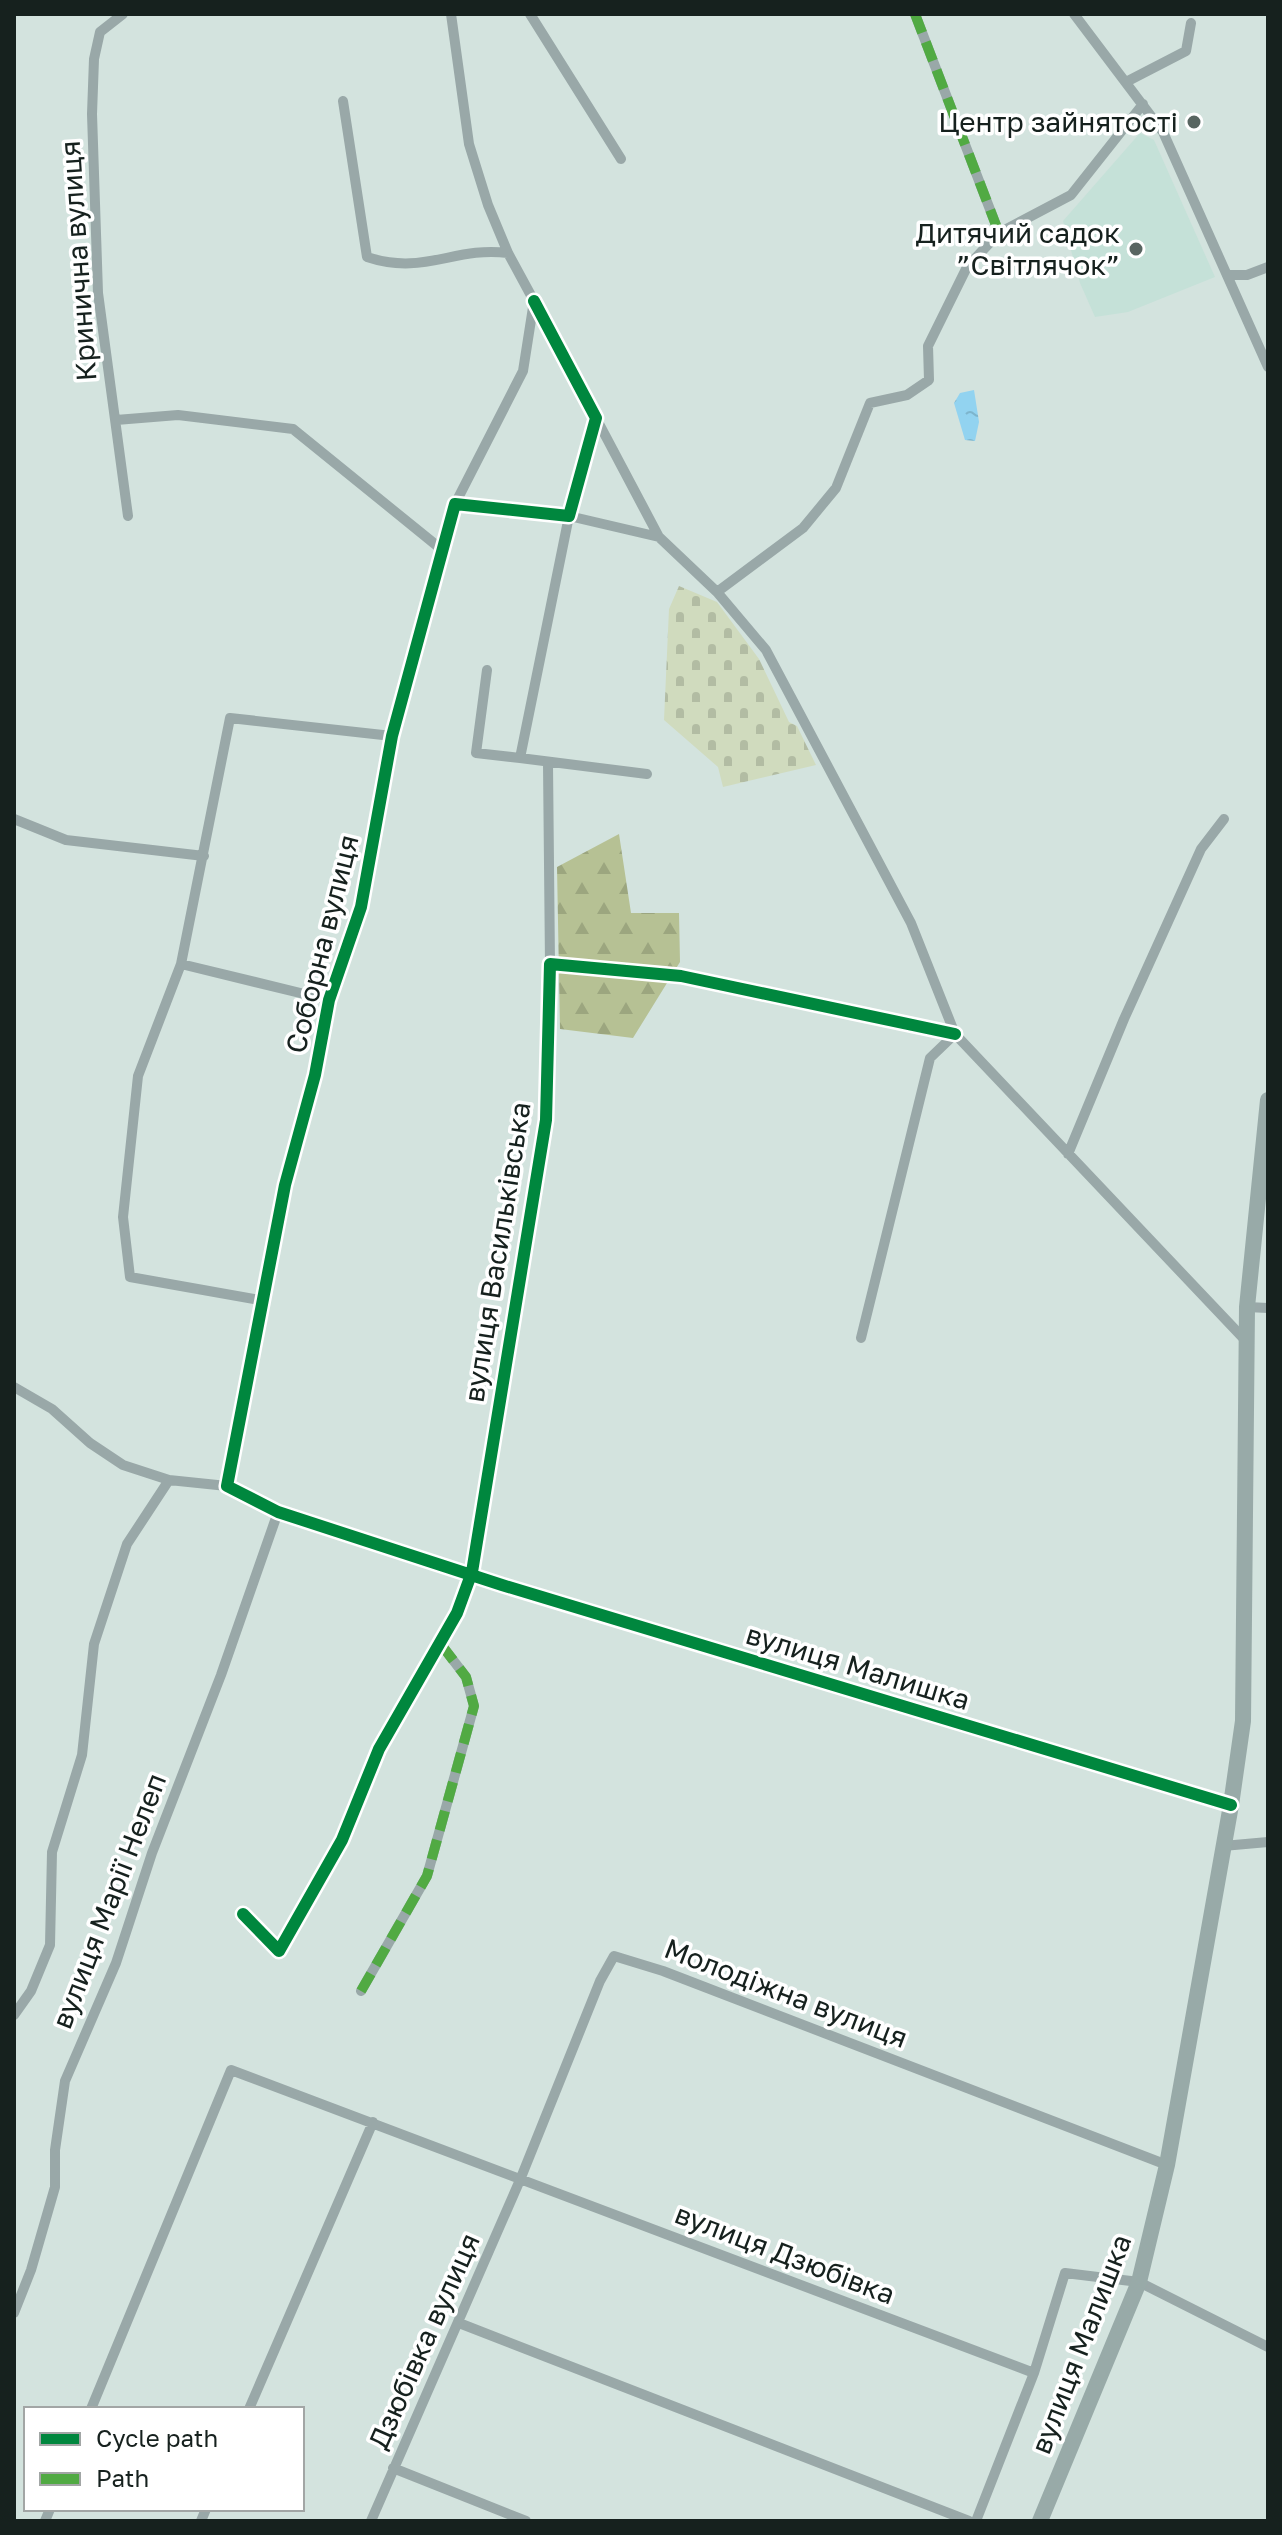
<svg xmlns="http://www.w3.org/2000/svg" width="1282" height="2535" font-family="'Golos Text',sans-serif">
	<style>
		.built { fill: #c5e1d8 }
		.forest { fill: url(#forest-firs) }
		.cemetery { fill: url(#cemetery-stones) }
		.water { fill: url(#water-ripples) }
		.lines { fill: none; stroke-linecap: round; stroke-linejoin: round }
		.street { stroke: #99a8a8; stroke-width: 10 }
		.primary { stroke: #98aaa8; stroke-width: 16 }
		.quiet { stroke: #51aa43; stroke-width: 10; stroke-dasharray: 20 10; stroke-linecap: butt }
		.cycleway-casing { stroke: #fff; stroke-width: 17 }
		.cycleway { stroke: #00873e; stroke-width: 12 }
		.poi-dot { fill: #586561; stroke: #fff; stroke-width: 3 }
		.labels { text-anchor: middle; stroke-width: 7; stroke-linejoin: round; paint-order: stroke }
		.poi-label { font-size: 28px; fill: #16211e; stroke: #fff; text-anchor: end }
		.street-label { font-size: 28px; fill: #16211e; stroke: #fff }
	</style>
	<defs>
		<pattern id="forest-firs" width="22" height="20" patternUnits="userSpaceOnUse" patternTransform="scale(2)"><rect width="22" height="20" fill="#b6c194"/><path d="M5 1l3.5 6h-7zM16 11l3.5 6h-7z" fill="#9ca67f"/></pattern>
		<pattern id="cemetery-stones" width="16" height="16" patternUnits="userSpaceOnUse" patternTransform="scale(2)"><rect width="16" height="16" fill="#d0dbbe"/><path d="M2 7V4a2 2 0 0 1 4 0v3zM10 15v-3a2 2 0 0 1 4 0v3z" fill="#b2bca3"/></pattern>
		<pattern id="water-ripples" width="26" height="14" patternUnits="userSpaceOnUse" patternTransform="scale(2)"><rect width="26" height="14" fill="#92d3f0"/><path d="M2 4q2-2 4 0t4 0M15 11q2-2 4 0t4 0" fill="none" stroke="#7db5cd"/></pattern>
	</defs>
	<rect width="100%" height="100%" fill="#d3e3de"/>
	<path class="built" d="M1140,133L1154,140L1215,277L1128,312L1095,317L1080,283L1063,221Z"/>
	<path class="forest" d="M619,834L631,913H679L680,962L633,1038L560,1029L557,867Z"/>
	<path class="cemetery" d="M679,586L717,602L759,659L789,722L797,726L816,765L723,787L718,767L664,720L669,609Z"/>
	<path class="water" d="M974,390L979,422L975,441L965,440L954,403L960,393Z"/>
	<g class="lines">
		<path class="street" d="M123,14L100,32L94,59L92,114L98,293L128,516
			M451,14L469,144L488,205L508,253
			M530,14L621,159
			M915,14L999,233
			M1074,14L1163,132L1268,367
			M1126,82L1186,51L1191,23
			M343,101L367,257C424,276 454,246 508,253L534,301L523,371L455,504
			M1227,275H1247L1268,267
			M534,301L596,418L569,516L455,504L392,736L361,907L329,1000L315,1075L285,1185L227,1486L278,1512L502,1585L1231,1805
			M596,418L659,537L717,592L766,650L911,923L955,1034L1246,1341
			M116,420L178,415L293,429L441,549
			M717,592L803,528L836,488L870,403L907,395L929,380L928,346L967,267L999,233L1071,195L1143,104
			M487,670L476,753L520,758
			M548,764L550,964
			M647,774L520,758L569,516L659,537
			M14,819L66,840L204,856
			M181,964L329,1000
			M1068,1154L1124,1019L1201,849L1224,819
			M265,1301L130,1277L123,1217L138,1076L181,964L230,718L392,736
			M1247,1307L1268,1308
			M861,1338L930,1058L955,1034
			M14,1387L52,1409L90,1443L123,1465L169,1480L227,1486
			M1223,1846L1268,1842
			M243,1914L279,1951L342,1840L379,1749L457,1613L472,1572L546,1120L550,964L681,976L955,1034
			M361,1991L427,1876L474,1706L466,1677L440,1643
			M14,2015L31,1991L50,1945L52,1852L82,1755L94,1644L127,1544L169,1480
			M14,2313L31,2270L55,2187V2150L65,2081L116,1963L152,1853L221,1675L278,1512
			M459,2323L969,2521
			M91,2409L231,2070L1034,2373
			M249,2409L373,2122
			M393,2468L526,2521
			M45,2521L50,2509
			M201,2521L206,2509
			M371,2521L520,2180L600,1981L614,1956L663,1971L1167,2165
			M976,2521L1034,2373L1065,2273L1139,2282L1268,2347"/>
		<path class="primary" d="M1040,2521L1139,2282L1167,2165L1231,1805L1243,1721L1247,1307L1268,1100"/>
		<path class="quiet" d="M915,14L999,233
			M361,1991L427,1876L474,1706L466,1677L440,1643"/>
		<g class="cycleway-casing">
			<path id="cycleway" d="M534,301L596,418L569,516L455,504L392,736L361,907L329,1000L315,1075L285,1185L227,1486L278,1512L502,1585L1231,1805
				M243,1914L279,1951L342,1840L379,1749L457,1613L472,1572L546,1120L550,964L681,976L955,1034"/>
		</g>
		<use href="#cycleway" class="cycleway"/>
	</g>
	<g class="poi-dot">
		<circle cx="1194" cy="122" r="8"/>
		<circle cx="1136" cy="249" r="8"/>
	</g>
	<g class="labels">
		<g class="poi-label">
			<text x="1178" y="132">Центр зайнятості</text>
			<text x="1120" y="243">Дитячий садок<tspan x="1120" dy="32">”Світлячок”</tspan></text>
		</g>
		<g class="street-label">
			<text transform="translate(78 261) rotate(-94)" y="10">Кринична вулиця</text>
			<text transform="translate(322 944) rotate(-76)" y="10">Соборна вулиця</text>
			<text transform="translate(497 1252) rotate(-81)" y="10">вулиця Васильківська</text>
			<text transform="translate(858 1667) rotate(17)" y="10">вулиця Малишка</text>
			<text transform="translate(109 1901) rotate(-69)" y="10">вулиця Марії Нелеп</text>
			<text transform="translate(786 1993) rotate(21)" y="10">Молодіжна вулиця</text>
			<text transform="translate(785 2254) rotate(21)" y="10">вулиця Дзюбівка</text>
			<text transform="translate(424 2341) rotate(-66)" y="10">Дзюбівка вулиця</text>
			<text transform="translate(1081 2344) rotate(-69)" y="10">вулиця Малишка</text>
		</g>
	</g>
	<rect width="1282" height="2535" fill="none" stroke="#16211e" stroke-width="32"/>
	<rect x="24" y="2407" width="280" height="104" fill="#ffffff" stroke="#a2a6a5" stroke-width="2"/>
	<rect x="40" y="2433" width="40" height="12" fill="#00873e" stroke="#a2a6a5" stroke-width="2"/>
	<text x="96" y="2447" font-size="24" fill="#16211e">Cycle path</text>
	<rect x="40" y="2473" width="40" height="12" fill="#51aa43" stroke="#a2a6a5" stroke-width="2"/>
	<text x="96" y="2487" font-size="24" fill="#16211e">Path</text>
</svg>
